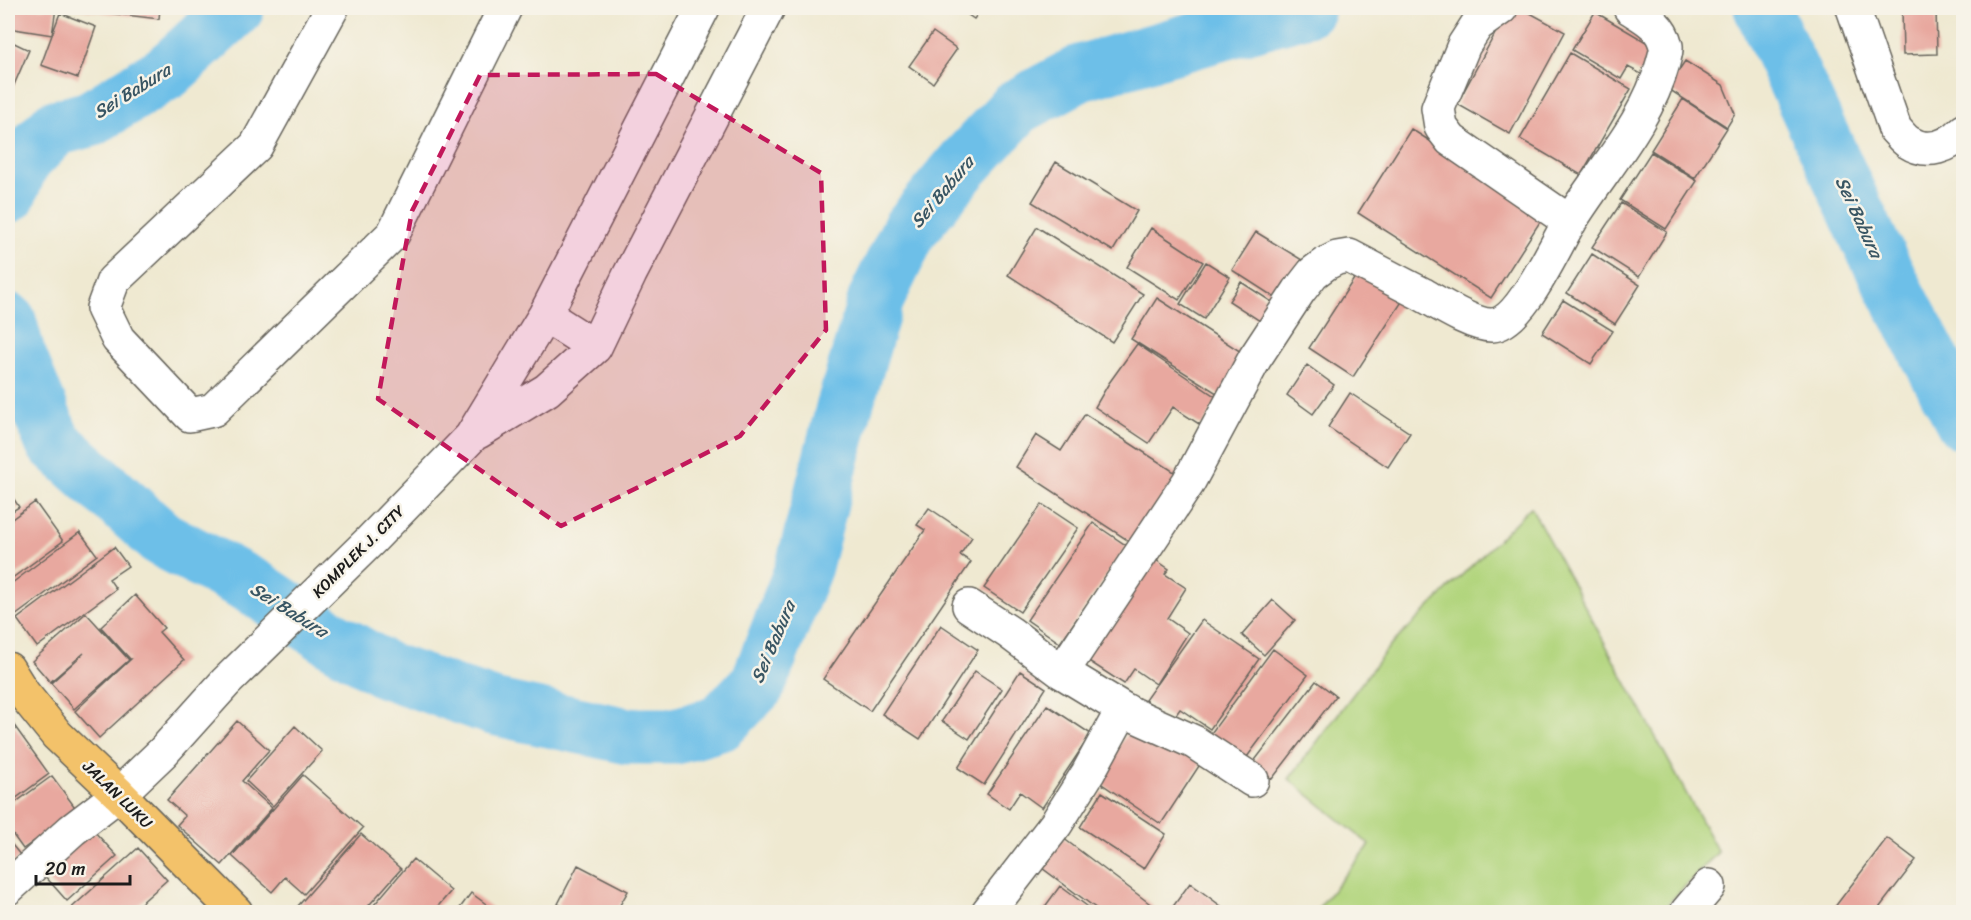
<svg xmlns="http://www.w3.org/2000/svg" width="1971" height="920" font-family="Sriracha,sans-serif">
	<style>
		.green { fill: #b2d57e; stroke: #67784d; stroke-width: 1.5 }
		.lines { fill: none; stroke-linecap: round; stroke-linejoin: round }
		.river { stroke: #6dbfe8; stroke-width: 57 }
		.building { fill: #e8a89f }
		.minor-casing { stroke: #66645b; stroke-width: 36 }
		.major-casing { stroke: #66645b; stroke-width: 36 }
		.minor { stroke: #fff; stroke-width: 33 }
		.major { stroke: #f3c26a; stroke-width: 33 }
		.marked { fill: #c2185b; fill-opacity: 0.2; stroke: #c2185b; stroke-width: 4.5; stroke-dasharray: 12 8; stroke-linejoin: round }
		.labels { text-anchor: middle; stroke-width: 5; stroke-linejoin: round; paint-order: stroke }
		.street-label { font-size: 16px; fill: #1c1c1c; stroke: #f7f3e8 }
		.water-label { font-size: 18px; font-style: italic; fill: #385563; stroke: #f7f3e8 }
	</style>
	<rect width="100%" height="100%" fill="#f7f3e8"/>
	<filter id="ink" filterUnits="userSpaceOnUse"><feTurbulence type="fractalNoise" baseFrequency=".0167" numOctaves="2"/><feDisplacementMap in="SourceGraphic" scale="12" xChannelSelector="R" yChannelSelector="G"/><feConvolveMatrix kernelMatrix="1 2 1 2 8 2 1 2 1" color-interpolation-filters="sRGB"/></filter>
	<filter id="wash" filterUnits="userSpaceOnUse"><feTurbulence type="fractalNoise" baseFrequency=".008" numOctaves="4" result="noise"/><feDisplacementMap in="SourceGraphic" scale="24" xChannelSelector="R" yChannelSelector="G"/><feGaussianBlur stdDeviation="1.35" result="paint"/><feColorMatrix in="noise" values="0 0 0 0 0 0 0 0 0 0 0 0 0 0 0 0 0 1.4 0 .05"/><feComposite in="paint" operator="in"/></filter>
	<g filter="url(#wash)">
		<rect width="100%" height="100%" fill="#efe9d1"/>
		<path class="green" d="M1531,507L1718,852L1660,912H1315L1370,845L1289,779L1388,648Z"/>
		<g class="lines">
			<path class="river" d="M1762,8L1871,244L1964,422
				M8,195L21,163L55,128L90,119L167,72L236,8
				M8,321L17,353L53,442L162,539L254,587L332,639L386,670L493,707L628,736H676L720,723L758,684L804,566L844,408L876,299L910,229L962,166L1017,107L1080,73L1307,8"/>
		</g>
		<g id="blocks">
			<path class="building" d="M8,8H56L52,35L8,28Z
				M75,8H160L159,19L75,9Z
				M958,8H982L974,19Z
				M1509,8H1521L1565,32L1510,134L1457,104Z
				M1902,8H1936L1937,54L1903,55Z
				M1595,12L1658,49L1643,75L1628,67L1621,79L1572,50Z
				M60,13L96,27L78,78L41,65Z
				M933,32L957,49L933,83L909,66Z
				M8,40L29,50L8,99Z
				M1570,53L1631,89L1581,175L1520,139Z
				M1685,61L1723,85L1735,114L1727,127L1667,88Z
				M1683,99L1727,128L1695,178L1651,150Z
				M1411,129L1545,214L1491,298L1358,213Z
				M1651,152L1697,181L1666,229L1620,200Z
				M1056,162L1137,211L1113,251L1032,202Z
				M1621,203L1667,232L1639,277L1592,247Z
				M1037,227L1143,294L1112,342L1008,275Z
				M1151,228L1203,262L1179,300L1127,267Z
				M1256,232L1302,260L1277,299L1232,270Z
				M1592,254L1640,285L1615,324L1567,293Z
				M1206,262L1230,277L1204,319L1180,304Z
				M1361,268L1405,297L1353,377L1309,348Z
				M1241,282L1275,304L1263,323L1229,301Z
				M1157,298L1249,357L1223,397L1131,339Z
				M1563,300L1613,331L1591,364L1542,333Z
				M1137,344L1219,399L1202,426L1173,407L1149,443L1095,407L1109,383Z
				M1307,365L1334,385L1313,414L1287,395Z
				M1350,393L1410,433L1388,467L1328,427Z
				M1085,414L1179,475L1135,545L1016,467L1036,435L1061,451Z
				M8,490L19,507L8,514Z
				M35,502L63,541L8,581V522Z
				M1042,504L1078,528L1020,612L984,588Z
				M929,508L972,537L960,555L971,562L870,711L823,679L925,530L917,525Z
				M1093,523L1127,546L1060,643L1027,620Z
				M80,532L97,555L15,616L8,606V586Z
				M114,547L128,566L109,579L116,589L37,647L17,619Z
				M1147,554L1169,569L1165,574L1186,588L1167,618L1188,633L1156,684L1134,669L1124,684L1081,656Z
				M135,595L164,628L159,632L184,660L99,738L75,711L131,659H130L101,627Z
				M1273,600L1295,620L1264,655L1242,635Z
				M86,613L129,660L74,709L51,683L84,653L50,682L32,661Z
				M1202,620L1259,659L1210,729L1180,709L1173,719L1145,700Z
				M941,625L978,650L920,739L882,714Z
				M1273,649L1308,675L1241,765L1206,740Z
				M975,671L1002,689L969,739L942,721Z
				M1020,671L1046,688L984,785L958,768Z
				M1316,681L1336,696L1272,779L1252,764Z
				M1047,705L1091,734L1042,808L1020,792L1009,809L987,794Z
				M8,717L49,774L8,804Z
				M1136,720L1201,763L1161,824L1096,780Z
				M237,721L269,750L242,781L272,808L222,865L177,825L185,816L167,800Z
				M295,726L322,751L273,806L246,781Z
				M303,775L363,828L304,894L285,877L272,892L232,856Z
				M52,776L77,810L23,849L8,828V808Z
				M1102,792L1166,834L1144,869L1080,827Z
				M93,830L117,856L67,901L44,875Z
				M361,834L401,869L363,912H305L298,906Z
				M1063,838L1153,906L1148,912H1101L1042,868Z
				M1887,838L1916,860L1876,912H1831Z
				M8,840L21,856L8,867Z
				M138,848L167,880L131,912H67Z
				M413,859L451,891L433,912H368Z
				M578,865L628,891L616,912H573L558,904Z
				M1190,883L1229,912H1169Z
				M1060,886L1095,912H1041Z
				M471,893L497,912H457Z"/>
		</g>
	</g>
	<g filter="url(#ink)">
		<use href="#blocks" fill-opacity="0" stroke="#66645b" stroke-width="1.5"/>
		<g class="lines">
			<g class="minor-casing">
				<path id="minor" d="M332,8L256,146L113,281L103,308L118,339L190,415L213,410L393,234L505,8
					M1501,8L1477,25L1464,45L1438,108L1441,127L1451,140L1570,222
					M1853,8L1895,129C1899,133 1903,139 1908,142C1928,155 1949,146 1964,131
					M545,315L595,347
					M478,432L547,390L595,347L630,274L768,8
					M969,606L1010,633L1062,672
					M1123,709L1134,715L1194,742L1252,780
					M8,888L72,830L119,794L163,752L226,682L370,541L471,437L545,315L703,8
					M988,912L1056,824L1088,773L1123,709L1062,672L1188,483L1255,358L1299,291L1313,273L1325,264L1337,258L1349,256C1374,269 1398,282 1422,294C1438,303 1474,326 1492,325C1521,324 1554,247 1569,223C1601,171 1647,123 1663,63C1664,58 1667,51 1666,46C1661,25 1646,18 1630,8
					M1687,912L1709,886"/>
			</g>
			<g class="major-casing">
				<path id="major" d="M8,669L23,693L57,735L119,794L236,912"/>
			</g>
			<use href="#minor" class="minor"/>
			<use href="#major" class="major"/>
		</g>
	</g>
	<path class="marked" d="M656,74L821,173L826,330L740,436L561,526L378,399L412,211L480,75Z"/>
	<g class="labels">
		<g class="street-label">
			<text transform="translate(358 551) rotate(-45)" y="6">KOMPLEK J. CITY</text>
			<text transform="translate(118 794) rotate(44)" y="6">JALAN LUKU</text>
		</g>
		<g class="water-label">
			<text transform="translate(132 91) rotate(-32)" y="6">Sei Babura</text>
			<text transform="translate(942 192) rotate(-50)" y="6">Sei Babura</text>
			<text transform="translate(1859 217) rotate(65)" y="6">Sei Babura</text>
			<text transform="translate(289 610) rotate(32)" y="6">Sei Babura</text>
			<text transform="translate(773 642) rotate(-67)" y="6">Sei Babura</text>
		</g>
	</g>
	<rect width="1971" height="920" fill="none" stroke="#f7f3e8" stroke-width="30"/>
	<path d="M36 875v9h94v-9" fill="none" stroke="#1c1c1c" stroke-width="3"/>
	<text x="45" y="875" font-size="18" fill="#1c1c1c" stroke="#f7f3e8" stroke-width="4.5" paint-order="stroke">20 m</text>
</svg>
